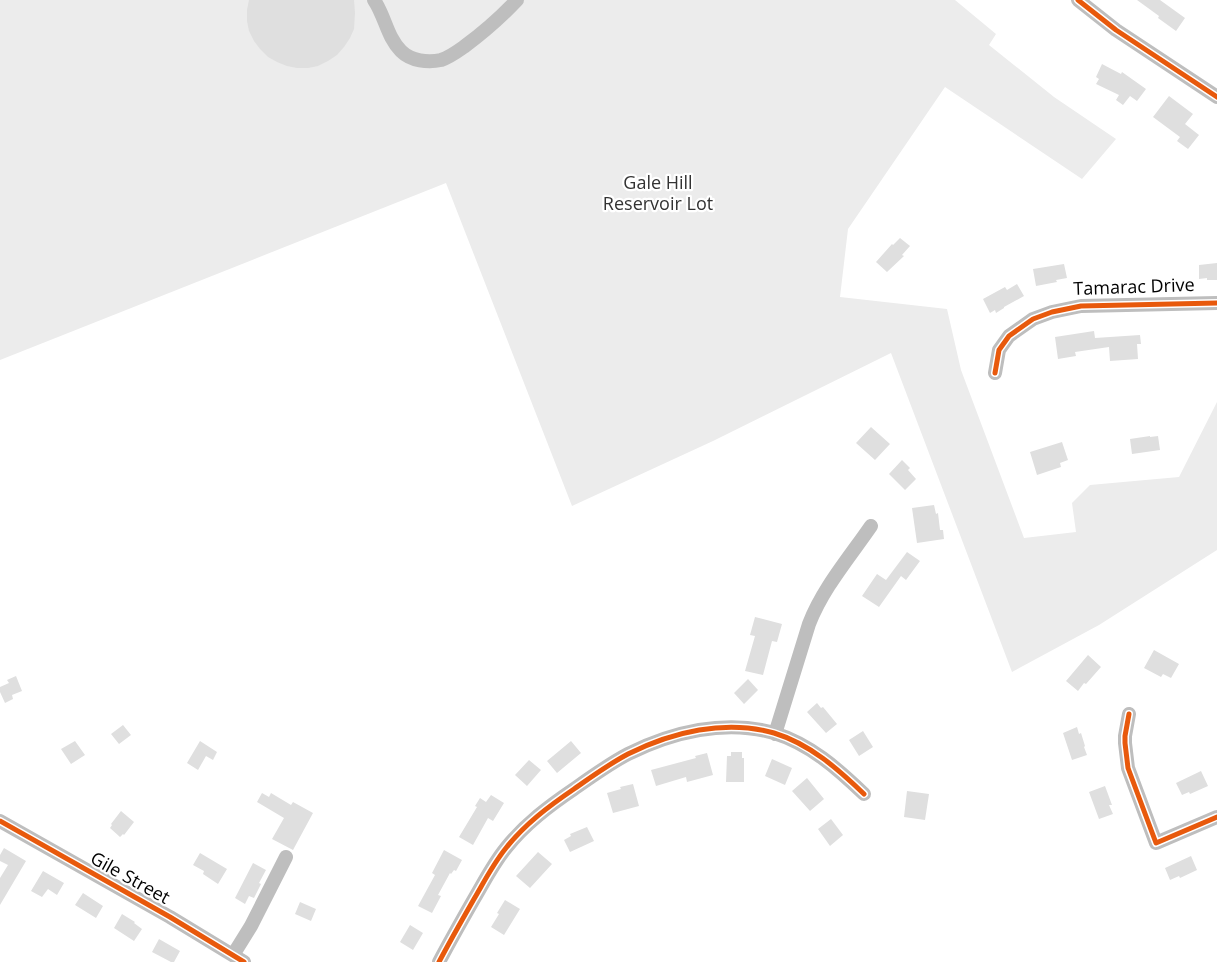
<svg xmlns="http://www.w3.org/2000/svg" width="1217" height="962" font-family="'Open Sans',sans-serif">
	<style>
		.green { fill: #ececec }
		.building { fill: #dfdfdf }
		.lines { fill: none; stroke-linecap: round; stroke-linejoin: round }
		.minor { stroke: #bebebe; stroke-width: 14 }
		.cycleway-casing { stroke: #fff; stroke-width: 8 }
		.cycleway { stroke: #e8590c; stroke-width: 5 }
		.labels { text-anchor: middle; stroke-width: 4.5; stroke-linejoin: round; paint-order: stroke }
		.park-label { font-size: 18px; fill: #333; stroke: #fff }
		.street-label { font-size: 18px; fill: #000; stroke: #fff }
	</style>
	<rect width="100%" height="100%" fill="#fff"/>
	<path class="green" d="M0,0H955L996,34L989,45L1054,97L1116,139L1082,179L945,87L848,229L840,297L947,309L961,370L1024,538L1076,532L1072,503L1090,485L1179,477L1217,402V550L1099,625L1012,672L891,353L713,441L572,506L446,183L0,360Z"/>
	<path class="building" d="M249,0H354L355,13L354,29L350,38L344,47L337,55L328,61L318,66L308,68H297L287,66L277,62L268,57L260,49L254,41L249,31L247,21V10Z
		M1137,0H1160L1185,18L1176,31L1158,18L1159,16Z
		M1102,64L1121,74L1122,72L1146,89L1137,101L1130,96L1123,105L1116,100L1119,95L1096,84L1099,79L1096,77Z
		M1169,96L1193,114L1185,124L1199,135L1188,149L1177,141L1180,137L1153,117Z
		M900,238L910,246L902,255L904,256L887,272L876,262L892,244L893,245Z
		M1217,263V280H1207V278L1199,279V265Z
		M1064,264L1067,278L1056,280L1057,282L1036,286L1033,269Z
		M1017,284L1024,296L1004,307V308L996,313L995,310L990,313L983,299L1005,287L1007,290Z
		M1094,331L1095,338L1140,335L1141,344H1137L1138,359L1110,361L1109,347L1075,352L1076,356L1058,359L1055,337Z
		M871,427L890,444L875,460L856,443Z
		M1150,436V437L1158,436L1160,450L1132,454L1130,439Z
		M1062,442L1068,460L1060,463L1061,467L1037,475L1030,452Z
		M902,460L910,468L908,470L916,479L905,490L889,474Z
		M934,505L936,514L938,513L940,530H943L944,539L917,543L912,508Z
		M907,552L920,561L906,580L901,576L879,607L862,596L877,574L886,580Z
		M755,617L782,624L777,642L772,641L763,675L745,671L755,636L750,635Z
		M1154,650L1179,664L1171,678L1163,674L1161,677L1144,668Z
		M1088,655L1101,667L1086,684L1084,683L1078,691L1066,681Z
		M16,676L22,691L12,695L13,699L5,703L0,692V687L9,683L7,680Z
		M748,679L758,690L744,704L734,693Z
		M817,703L821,708L823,707L837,724L826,733L807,712Z
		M123,725L131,735L119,744L111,734Z
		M1077,727L1079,734L1081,733L1085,746L1084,747L1087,755L1072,760L1063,733Z
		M863,731L873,747L859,756L849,740Z
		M75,741L85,755L71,764L61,749Z
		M200,741L217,752L213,760L206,756L198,770L187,763Z
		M571,741L581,753L557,773L547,761Z
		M731,752H742V758H744V782H726L727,756H731Z
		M707,753L713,775L687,782L686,777L656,786L651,770L696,758L695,756Z
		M772,759L792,768L785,785L765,776Z
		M529,760L541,770L527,786L515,775Z
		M1201,771L1208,786L1190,794L1189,792L1182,795L1176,783Z
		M807,778L824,799L810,811L792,791Z
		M633,784L639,806L613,813L607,793L621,789L620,787Z
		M1105,786L1112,805H1109L1113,814L1099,819L1089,792Z
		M907,791L929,794L925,820L904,817Z
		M262,793L269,797L271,793L291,805L293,802L313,813L293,850L272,839L284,818L257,802Z
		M491,795L504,803L493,821L488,818L473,845L459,837L477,807L475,806L480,798L486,802Z
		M121,811L134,822L124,835L123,834L120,837L110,828L112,825L111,824Z
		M831,819L843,835L830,846L818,829Z
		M587,827L594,841L570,852L564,840L571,836L570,834Z
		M4,848L26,861L0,905V878L8,865L0,861V855Z
		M444,850L462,860L456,871L454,870L451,874L450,873L438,895L441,896L432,913L418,906L435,875L432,873Z
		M538,852L552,864L530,888L516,876Z
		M200,853L227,869L218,884L203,874L204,871L193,865Z
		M1191,856L1197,870L1180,878L1179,876L1170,880L1165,868Z
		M253,863L266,870L259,883L261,884L254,898L249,896L245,904L235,898Z
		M43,871L64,883L57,895L48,889L42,897L31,891Z
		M83,893L103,906L96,918L75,905Z
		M505,900L520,909L504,935L491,927L499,914L497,913Z
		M300,902L316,909L311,921L295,914Z
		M122,914L135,922L134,923L142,929L134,941L114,928Z
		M410,925L423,933L413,950L400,942Z
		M159,939L180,951L174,962H171L152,952Z"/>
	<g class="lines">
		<path class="minor" d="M374,0C385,16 387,37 401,51C411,61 428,63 441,60C450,57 458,51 465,46C484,32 501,17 517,0
			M1078,0L1116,30L1217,97
			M995,373L999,350L1009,336L1033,319L1052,312L1081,306L1217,303
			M1129,714L1125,736V743L1128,768L1156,843L1217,817
			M775,734L809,624C823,588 849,558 871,526
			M0,821L170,917L244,962
			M233,955L251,926L286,857
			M439,962C450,941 462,920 474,899C484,882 493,864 506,848C525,824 549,806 574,789C591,777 609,764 628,754C672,732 725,719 774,733C810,744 838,769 864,794"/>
		<g class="cycleway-casing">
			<path id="cycleway" d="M1078,0L1116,30L1217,97
				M995,373L999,350L1009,336L1033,319L1052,312L1081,306L1217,303
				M1129,714L1125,736V743L1128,768L1156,843L1217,817
				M0,821L170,917L244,962
				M439,962C450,941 462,920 474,899C484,882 493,864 506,848C525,824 549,806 574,789C591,777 609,764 628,754C672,732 725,719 774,733C810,744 838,769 864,794"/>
		</g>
		<use href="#cycleway" class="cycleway"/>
	</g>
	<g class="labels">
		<g class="park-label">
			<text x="658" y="189">Gale Hill<tspan x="658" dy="21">Reservoir Lot</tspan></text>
		</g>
		<g class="street-label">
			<text transform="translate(1134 287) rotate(-2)" y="6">Tamarac Drive</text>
			<text transform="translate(130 878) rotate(29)" y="6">Gile Street</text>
		</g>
	</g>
</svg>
